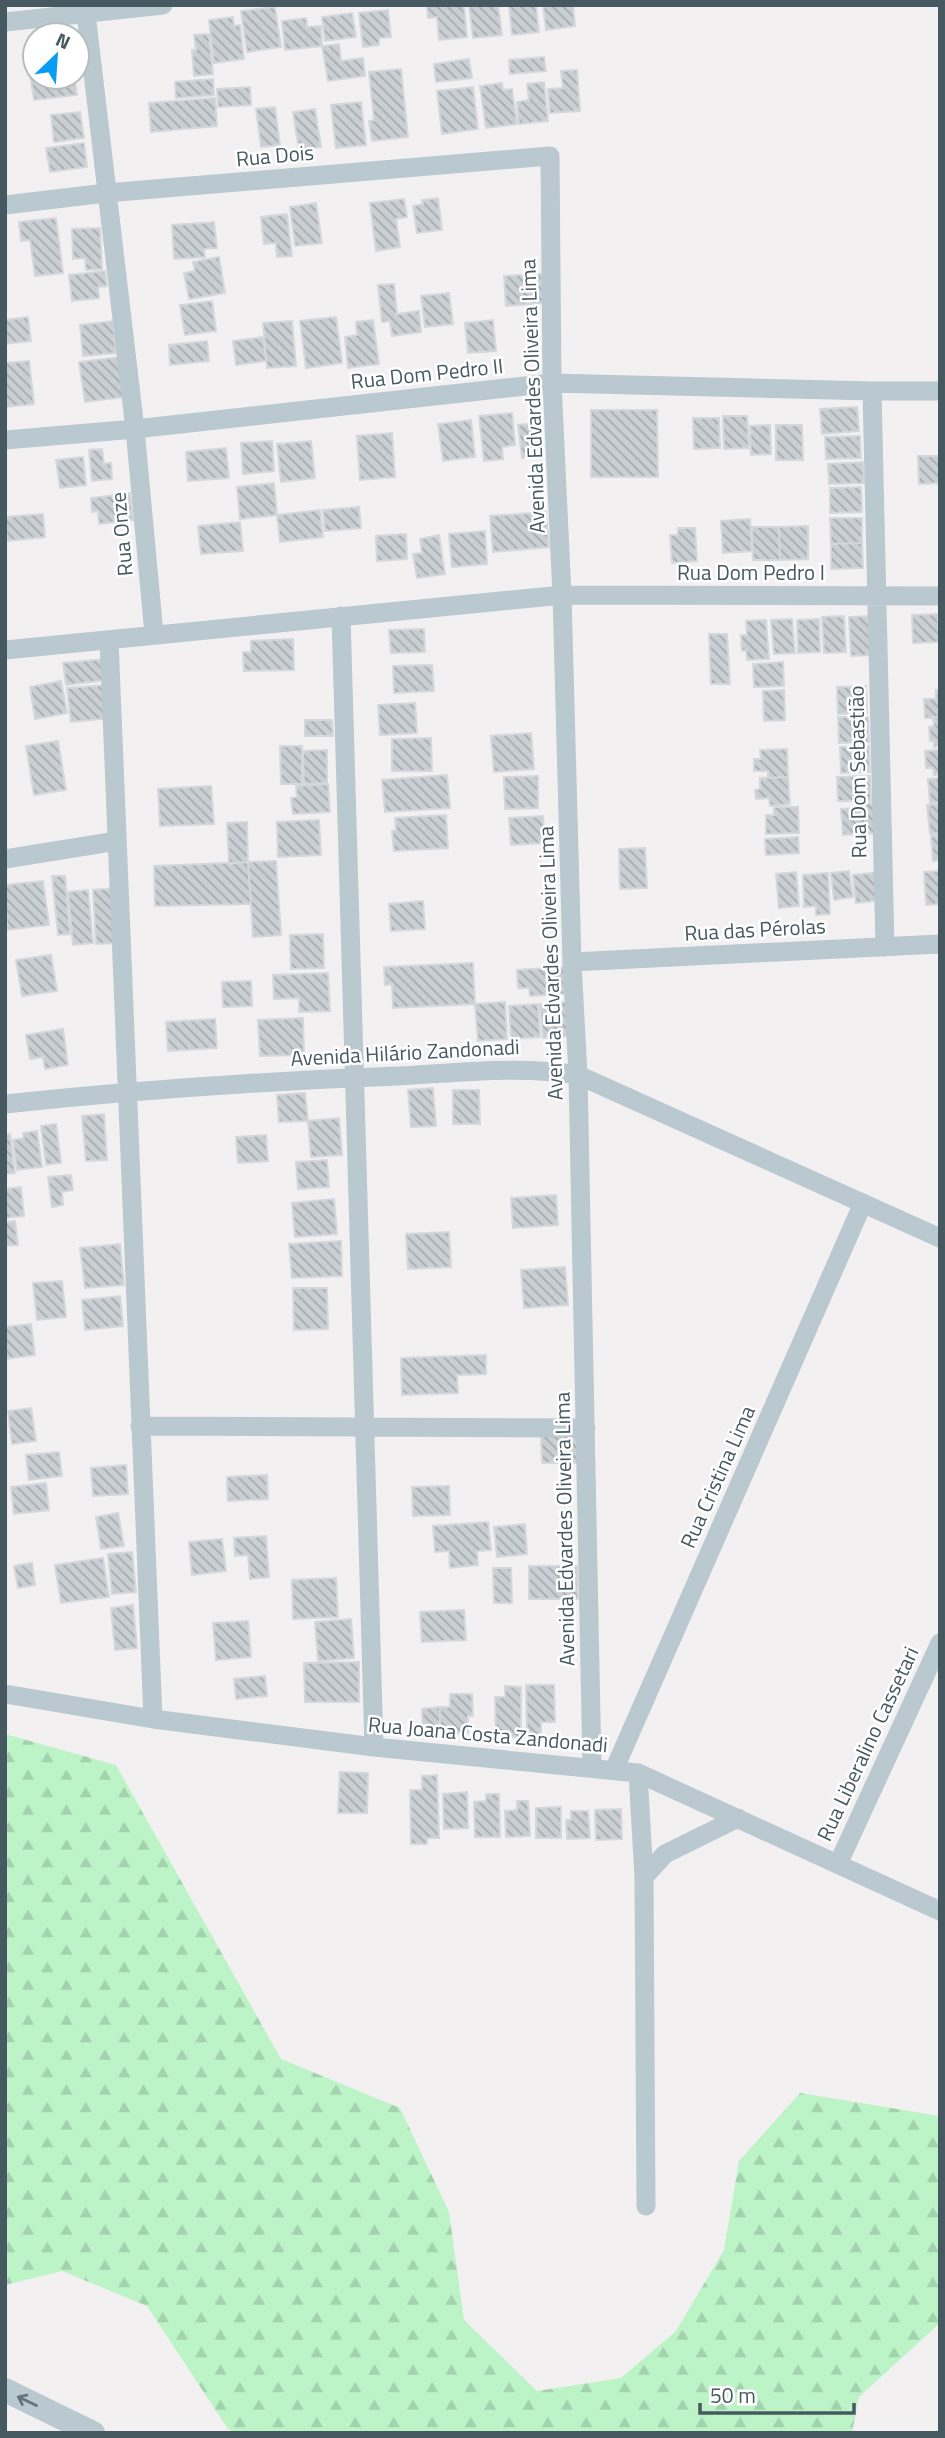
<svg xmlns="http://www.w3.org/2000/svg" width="945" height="2438" font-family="'Titillium Web',sans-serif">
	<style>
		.forest { fill: url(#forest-firs) }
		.building { fill: url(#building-back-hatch); stroke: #d4d8dd; stroke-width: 2 }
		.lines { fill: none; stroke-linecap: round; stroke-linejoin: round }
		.minor { stroke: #bac9cf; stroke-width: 19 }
		.tertiary { stroke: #bac9cf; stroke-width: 24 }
		.oneway { stroke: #63757c }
		.labels { text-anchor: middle; stroke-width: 5; stroke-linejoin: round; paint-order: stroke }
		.street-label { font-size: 21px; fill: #465960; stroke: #fff }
	</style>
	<defs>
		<pattern id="forest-firs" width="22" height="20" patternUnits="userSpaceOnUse" patternTransform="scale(1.75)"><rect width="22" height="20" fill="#bcf4c7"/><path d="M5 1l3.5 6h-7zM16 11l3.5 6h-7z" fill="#a3d3ae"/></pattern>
		<pattern id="building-back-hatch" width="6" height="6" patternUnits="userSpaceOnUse" patternTransform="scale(1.75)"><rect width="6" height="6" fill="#cacfd4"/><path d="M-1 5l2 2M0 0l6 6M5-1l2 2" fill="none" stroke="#a6abaf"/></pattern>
	</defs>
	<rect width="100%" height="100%" fill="#f3f0f1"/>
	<path class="forest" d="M5,1734L116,1765L281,2059L400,2108L449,2212L464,2320L537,2391L621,2378L676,2331L724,2250L739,2161L800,2093L940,2116V2323L859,2397L852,2433H236L228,2429L147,2306L62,2271L5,2285Z"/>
	<path class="building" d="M427,5H464L467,37L439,40L437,17L428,18Z
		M469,5H498L502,35L473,38Z
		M509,5H536L539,32L512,35Z
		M543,5H573L575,26L546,30Z
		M275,7L281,47L247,52L241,11Z
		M388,10L391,37L379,38V45L363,47L359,13Z
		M352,13L356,37L325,41L322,17Z
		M233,17L234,26L240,25L244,59L214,63L209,20Z
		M306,18L307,27L321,26L322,46L285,50L282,21Z
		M209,34L213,74L194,76L192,50H196L194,35Z
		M339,44L341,61L363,58L365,76L328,81L322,46Z
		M544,57L546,71L510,74L509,60Z
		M469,59L472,78L436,82L434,64Z
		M401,69L408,137L372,141L369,121L374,120L369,72Z
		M577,70L580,111L550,113L548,89L563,88L561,71Z
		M30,74H35V77H74L77,95L34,100Z
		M213,79L214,95L176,98L175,82Z
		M544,82L548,121L519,124L517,102L529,100L527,84Z
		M502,83L503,90L512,89L517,124L486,128L480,86Z
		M250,87L251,105L218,107L217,89Z
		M473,87L478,129L442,134L437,91Z
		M215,98L217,126L151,132L149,103Z
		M361,102L366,145L336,148L331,105Z
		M275,107L280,145L261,147L256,109Z
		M315,109L321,147L299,150L293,112Z
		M80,112L84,138L54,142L51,115Z
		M84,143L87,167L50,172L46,148Z
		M438,198L442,230L417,233L413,206L423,204L422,200Z
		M404,199L407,217L396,219L400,247L376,251L370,203Z
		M316,203L322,243L295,246L290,207Z
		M287,214L292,256L277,257L276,243L264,244L261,217Z
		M56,218L63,273L35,276L30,240L21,241L19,222Z
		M214,222L217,248L204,249L205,257L174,259L172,225Z
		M100,228L102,269L86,270L85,258L73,259L72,229Z
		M219,257L225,293L189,299L184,273L195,271L193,262Z
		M105,271L107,286L98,287L99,298L72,301L69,275Z
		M542,274L544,303L506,306L504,276Z
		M394,284L397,314L419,311L421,332L392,336L390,321L382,322L378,285Z
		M449,293L453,324L425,327L421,296Z
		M212,301L216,331L185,335L180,305Z
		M28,317L31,341L5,344V320Z
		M336,317L342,363L306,368L300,321Z
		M373,320L379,364L348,368L345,337L357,335L356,322Z
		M493,320L496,351L468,353L465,323Z
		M113,321L116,353L83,356L80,325Z
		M292,321L296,366L267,368L263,323Z
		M263,337L266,361L236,365L233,341Z
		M207,341L209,361L170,365L169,345Z
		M120,357L125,397L85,402L79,362Z
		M29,361L34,404L5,407V363Z
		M857,407L859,431L822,434L820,409Z
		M591,410H657L658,477H591Z
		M512,413L515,445L502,447L503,459L484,461L479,416Z
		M723,416H747L749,448L724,449Z
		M693,418H719L720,448L694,449Z
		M471,420L475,457L443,461L438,424Z
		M539,423L543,456L522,458L518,425Z
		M770,425L771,454L751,455L750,426Z
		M776,425H802L803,460H776Z
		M392,433L395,477L360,480L357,436Z
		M860,436L861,458L826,459L825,437Z
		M272,441L274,471L243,474L241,443Z
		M311,441L315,478L281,482L277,444Z
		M226,448L229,478L188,481L186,452Z
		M102,449L104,464L111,463L112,479L92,481L89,450Z
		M918,456H940V483L919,484Z
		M83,457L86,485L60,488L56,460Z
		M863,462L864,483L829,484L828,464Z
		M274,483L277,515L240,519L237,487Z
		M861,487L862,512L830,513V488Z
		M130,493L133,520L99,524L98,511L92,512L91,498Z
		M359,507L361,528L325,531L323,510Z
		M320,510L323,537L280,542L277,515Z
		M546,512L549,547L493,552L490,516Z
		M43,514L45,537L7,541L5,517Z
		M830,518H862V543L831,544Z
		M750,519L752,551L723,553L721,521Z
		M240,522L243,551L201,554L198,526Z
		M808,526V559L780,560L779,527Z
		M752,527H779L780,560H753Z
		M678,528H695L697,561L672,563L670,535H678Z
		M485,531L487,564L452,567L449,534Z
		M406,534L407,559L377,561L376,536Z
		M439,535L445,574L417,578L413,554L422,553L420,539Z
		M862,543L863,568L831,569V544Z
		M938,614L939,642L913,643L912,615Z
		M844,616L846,652L824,653L822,617Z
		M872,616L874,655L851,656L849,617Z
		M792,619L795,653L774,654L771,620Z
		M819,619L820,652L798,653L797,620Z
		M766,620L769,659L747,660L746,650L742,651L741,635H747L746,621Z
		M424,629L425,652L391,653L389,630Z
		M709,634H727L730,684H711Z
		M293,639L294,670L244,671L243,652H251V641Z
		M105,659L108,680L66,685L63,663Z
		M783,662L784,686L754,687L753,664Z
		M432,665L434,691L394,693L393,666Z
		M61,681L67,713L35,719L30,687Z
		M108,685L111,718L71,722L67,688Z
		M866,686L867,713L838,714L837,687Z
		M784,690L785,720L764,721L763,691Z
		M936,690H940V717L925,718L924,699H936Z
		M415,703L417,733L380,735L378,705Z
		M838,717H868L869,742L839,743Z
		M933,717H940V746L934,747V741H930L929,727L934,726Z
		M305,720H332L333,736H305Z
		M531,733L534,769L494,772L491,736Z
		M431,738L432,771H392V739Z
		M58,741L66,790L34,795L26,746Z
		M280,746H302V784H281Z
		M869,746L870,772L841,773L840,747Z
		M787,749L788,777L768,778V771H754V759H761L760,750Z
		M327,750V783L304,784L303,751Z
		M940,750V774L934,775L933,768H926L925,751Z
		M447,775L450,808L385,812L382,780Z
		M538,776V808L505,809L504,777Z
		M870,776L871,801H838L837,777Z
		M788,777L790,804L770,806L769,798L756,799L755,790L760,789V778Z
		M940,778V802L930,803L928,779Z
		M328,784L330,812L293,814L291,798L297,797L296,786Z
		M211,786L214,824L160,826L158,789Z
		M875,803L877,833L843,835L841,809L861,808L860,804Z
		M940,804V833L930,834L927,805Z
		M774,807H798L799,833L766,834V815H774Z
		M446,815L448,848L394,851L392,831L396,830L395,818Z
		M543,816L545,843L511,845L509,818Z
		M319,820L321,855L278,857L277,822Z
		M247,822L248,862L229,864L227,823Z
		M940,835V860L933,861L931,836Z
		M798,837L799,853L766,855L765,839Z
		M645,848L647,888L620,889L619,849Z
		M276,861L281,935L253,937L248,862Z
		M248,862L251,904L155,906L154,866Z
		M849,871L853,897L834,900L831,873Z
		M940,871V904L926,905L924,872Z
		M796,872L799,906L779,908L776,874Z
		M880,872L883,900L856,903L853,875Z
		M828,873L830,914L816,915V906L804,907L803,875Z
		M52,876H65L70,934L58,935Z
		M43,881L49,925L7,930L5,885Z
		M115,888L119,943L96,944L93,890Z
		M88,890L93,943L73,945L68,892Z
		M423,901L425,929L391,931L389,904Z
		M323,934L324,968L291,969L290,935Z
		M51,955L57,991L22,996L16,960Z
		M473,963L475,1004L393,1008L392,984L385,985L384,967Z
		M564,967L565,994L530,996L529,988H518L517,970Z
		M328,973L330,1011L299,1012V998L274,999L273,975Z
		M251,981L252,1006L223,1007L222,982Z
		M505,1002L507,1039L478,1041L475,1004Z
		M567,1002L570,1036L543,1038L540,1004Z
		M538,1004L540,1037L511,1039L509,1006Z
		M303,1018L304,1055L260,1056L258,1020Z
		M215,1019L217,1048L168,1051L166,1022Z
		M63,1029L68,1065L45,1069L43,1057L30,1059L26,1035Z
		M433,1088L436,1126L411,1127L408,1090Z
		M453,1090H479L480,1124H453Z
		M305,1093L308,1121L279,1122L277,1095Z
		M104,1114L107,1160L86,1161L82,1116Z
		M339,1118L342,1155L311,1157L308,1121Z
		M56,1124L61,1163L46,1165L41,1126Z
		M37,1131L42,1167L17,1170L13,1140L24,1138L23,1133Z
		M5,1134H10L15,1173L5,1174Z
		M266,1135L268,1161L238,1163L236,1137Z
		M327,1160L329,1187L298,1189L296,1162Z
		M71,1175L73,1190L62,1192L63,1205L52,1207L48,1177Z
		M21,1187L24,1216L5,1218V1189Z
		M556,1195L558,1225L513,1228L511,1198Z
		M334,1199L337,1234L295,1237L292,1203Z
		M15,1221L18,1245L5,1246V1222Z
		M449,1232L451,1267L408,1269L406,1234Z
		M341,1241L342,1276L292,1278L289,1244Z
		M120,1244L124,1285L85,1288L80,1248Z
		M565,1267L568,1305L524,1308L521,1270Z
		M62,1281L66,1317L37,1320L33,1283Z
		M293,1288H327L328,1329L294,1330Z
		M120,1296L123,1326L85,1330L82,1300Z
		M31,1324L35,1355L5,1359V1327Z
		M486,1355V1374L457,1375L458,1393L402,1395L401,1358Z
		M31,1408L36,1441L12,1444L8,1411Z
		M541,1435H581V1463H542Z
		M59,1452L62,1476L29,1480L26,1455Z
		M126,1465L128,1494L93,1496L91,1468Z
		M267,1475L268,1499L228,1501L227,1477Z
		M46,1483L49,1510L14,1514L11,1487Z
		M449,1486L450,1515L413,1516L412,1487Z
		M118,1513L124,1546L101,1549L96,1517Z
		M488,1522L491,1550L477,1551L478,1565L450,1568L449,1551L435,1552L433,1526Z
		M525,1524L527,1554L497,1557L494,1527Z
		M266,1536L269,1577L250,1579L248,1555L235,1556L234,1538Z
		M222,1539L226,1571L192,1575L189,1542Z
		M132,1552L136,1592L112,1594L108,1554Z
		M103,1558L109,1597L61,1603L55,1565Z
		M32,1563L35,1585L18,1588L14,1566Z
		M529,1566H577L578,1599H529Z
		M493,1568H511L512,1603H494Z
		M336,1578L338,1617L293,1619L292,1580Z
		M133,1605L137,1648L115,1650L111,1608Z
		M464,1610L466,1640L422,1642L420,1612Z
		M351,1619L354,1658L318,1661L315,1622Z
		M248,1621L251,1657L216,1660L213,1623Z
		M359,1662V1702H305L304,1663Z
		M265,1676L267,1696L236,1699L234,1679Z
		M526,1685H554L555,1722H541V1737H527Z
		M505,1686L521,1687V1737H496L495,1697H505Z
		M450,1694H472L473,1716H468V1733H440V1707H450Z
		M440,1707V1733L423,1734L422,1709Z
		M340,1772L368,1773L367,1813H338Z
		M437,1775L439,1838H427V1844H411L410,1790H422V1776Z
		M467,1792L468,1828L444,1829L443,1794Z
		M486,1794H499L500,1837H475L474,1802L486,1801Z
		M517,1801H528L530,1836L506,1837L505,1811L517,1810Z
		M561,1807V1838H536V1808Z
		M621,1809L622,1839L596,1840L595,1810Z
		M571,1811H588L590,1838L567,1839L566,1820H571Z"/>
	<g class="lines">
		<path class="minor" d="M85,5L135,429L154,634
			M5,22L163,5
			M5,205L106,193L550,156L552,383L562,595L572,962L578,1075L592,1767
			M872,391L885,947
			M5,440L135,429L552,383L872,391H940
			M341,616L374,1747
			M109,640L153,1719
			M5,650L562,595L940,596
			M5,859L117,841
			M572,962L940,944
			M5,1104C136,1090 267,1081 398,1076C457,1073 519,1065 578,1075L940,1238
			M140,1426L586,1428
			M5,1694L153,1719L374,1747L638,1773L940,1911
			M614,1770L863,1203
			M638,1773L644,1877L646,2206
			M838,1864L940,1643
			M644,1877L665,1854L738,1818"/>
		<path class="tertiary" d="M5,2390L93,2433"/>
	</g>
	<defs><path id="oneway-shaft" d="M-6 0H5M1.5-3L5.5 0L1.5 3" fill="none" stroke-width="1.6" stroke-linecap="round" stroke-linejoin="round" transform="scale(1.75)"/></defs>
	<use class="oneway" href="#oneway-shaft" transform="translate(27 2401) rotate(-154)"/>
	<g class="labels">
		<g class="street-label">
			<text transform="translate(275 156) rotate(-5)" y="7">Rua Dois</text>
			<text transform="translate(427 374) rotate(-6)" y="7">Rua Dom Pedro II</text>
			<text transform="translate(533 396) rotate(-92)" y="7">Avenida Edvardes Oliveira Lima</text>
			<text transform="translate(122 534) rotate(-95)" y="7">Rua Onze</text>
			<text x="751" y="580">Rua Dom Pedro I</text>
			<text transform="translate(858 772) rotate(-91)" y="7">Rua Dom Sebastião</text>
			<text transform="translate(755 930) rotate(-3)" y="7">Rua das Pérolas</text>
			<text transform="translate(551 963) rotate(-92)" y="7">Avenida Edvardes Oliveira Lima</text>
			<text transform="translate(405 1053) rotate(-3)" y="7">Avenida Hilário Zandonadi</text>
			<text transform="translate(718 1477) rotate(-66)" y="7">Rua Cristina Lima</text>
			<text transform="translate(565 1529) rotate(-91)" y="7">Avenida Edvardes Oliveira Lima</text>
			<text transform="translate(488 1735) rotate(5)" y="7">Rua Joana Costa Zandonadi</text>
			<text transform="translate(868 1744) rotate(-65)" y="7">Rua Liberalino Cassetari</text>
		</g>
	</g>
	<rect width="945" height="2438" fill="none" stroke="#465960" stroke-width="14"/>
	<g transform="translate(56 56) rotate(25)"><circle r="33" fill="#ffffff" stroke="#b5bdbf" stroke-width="2"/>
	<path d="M0-5L12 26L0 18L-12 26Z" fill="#079df7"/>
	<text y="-10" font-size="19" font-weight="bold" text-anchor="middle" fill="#465960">N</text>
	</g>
	<path d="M700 2403v10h154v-10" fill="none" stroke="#465960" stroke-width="3.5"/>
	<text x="710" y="2403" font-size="21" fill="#465960" stroke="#ffffff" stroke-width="5" paint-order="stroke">50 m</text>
</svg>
